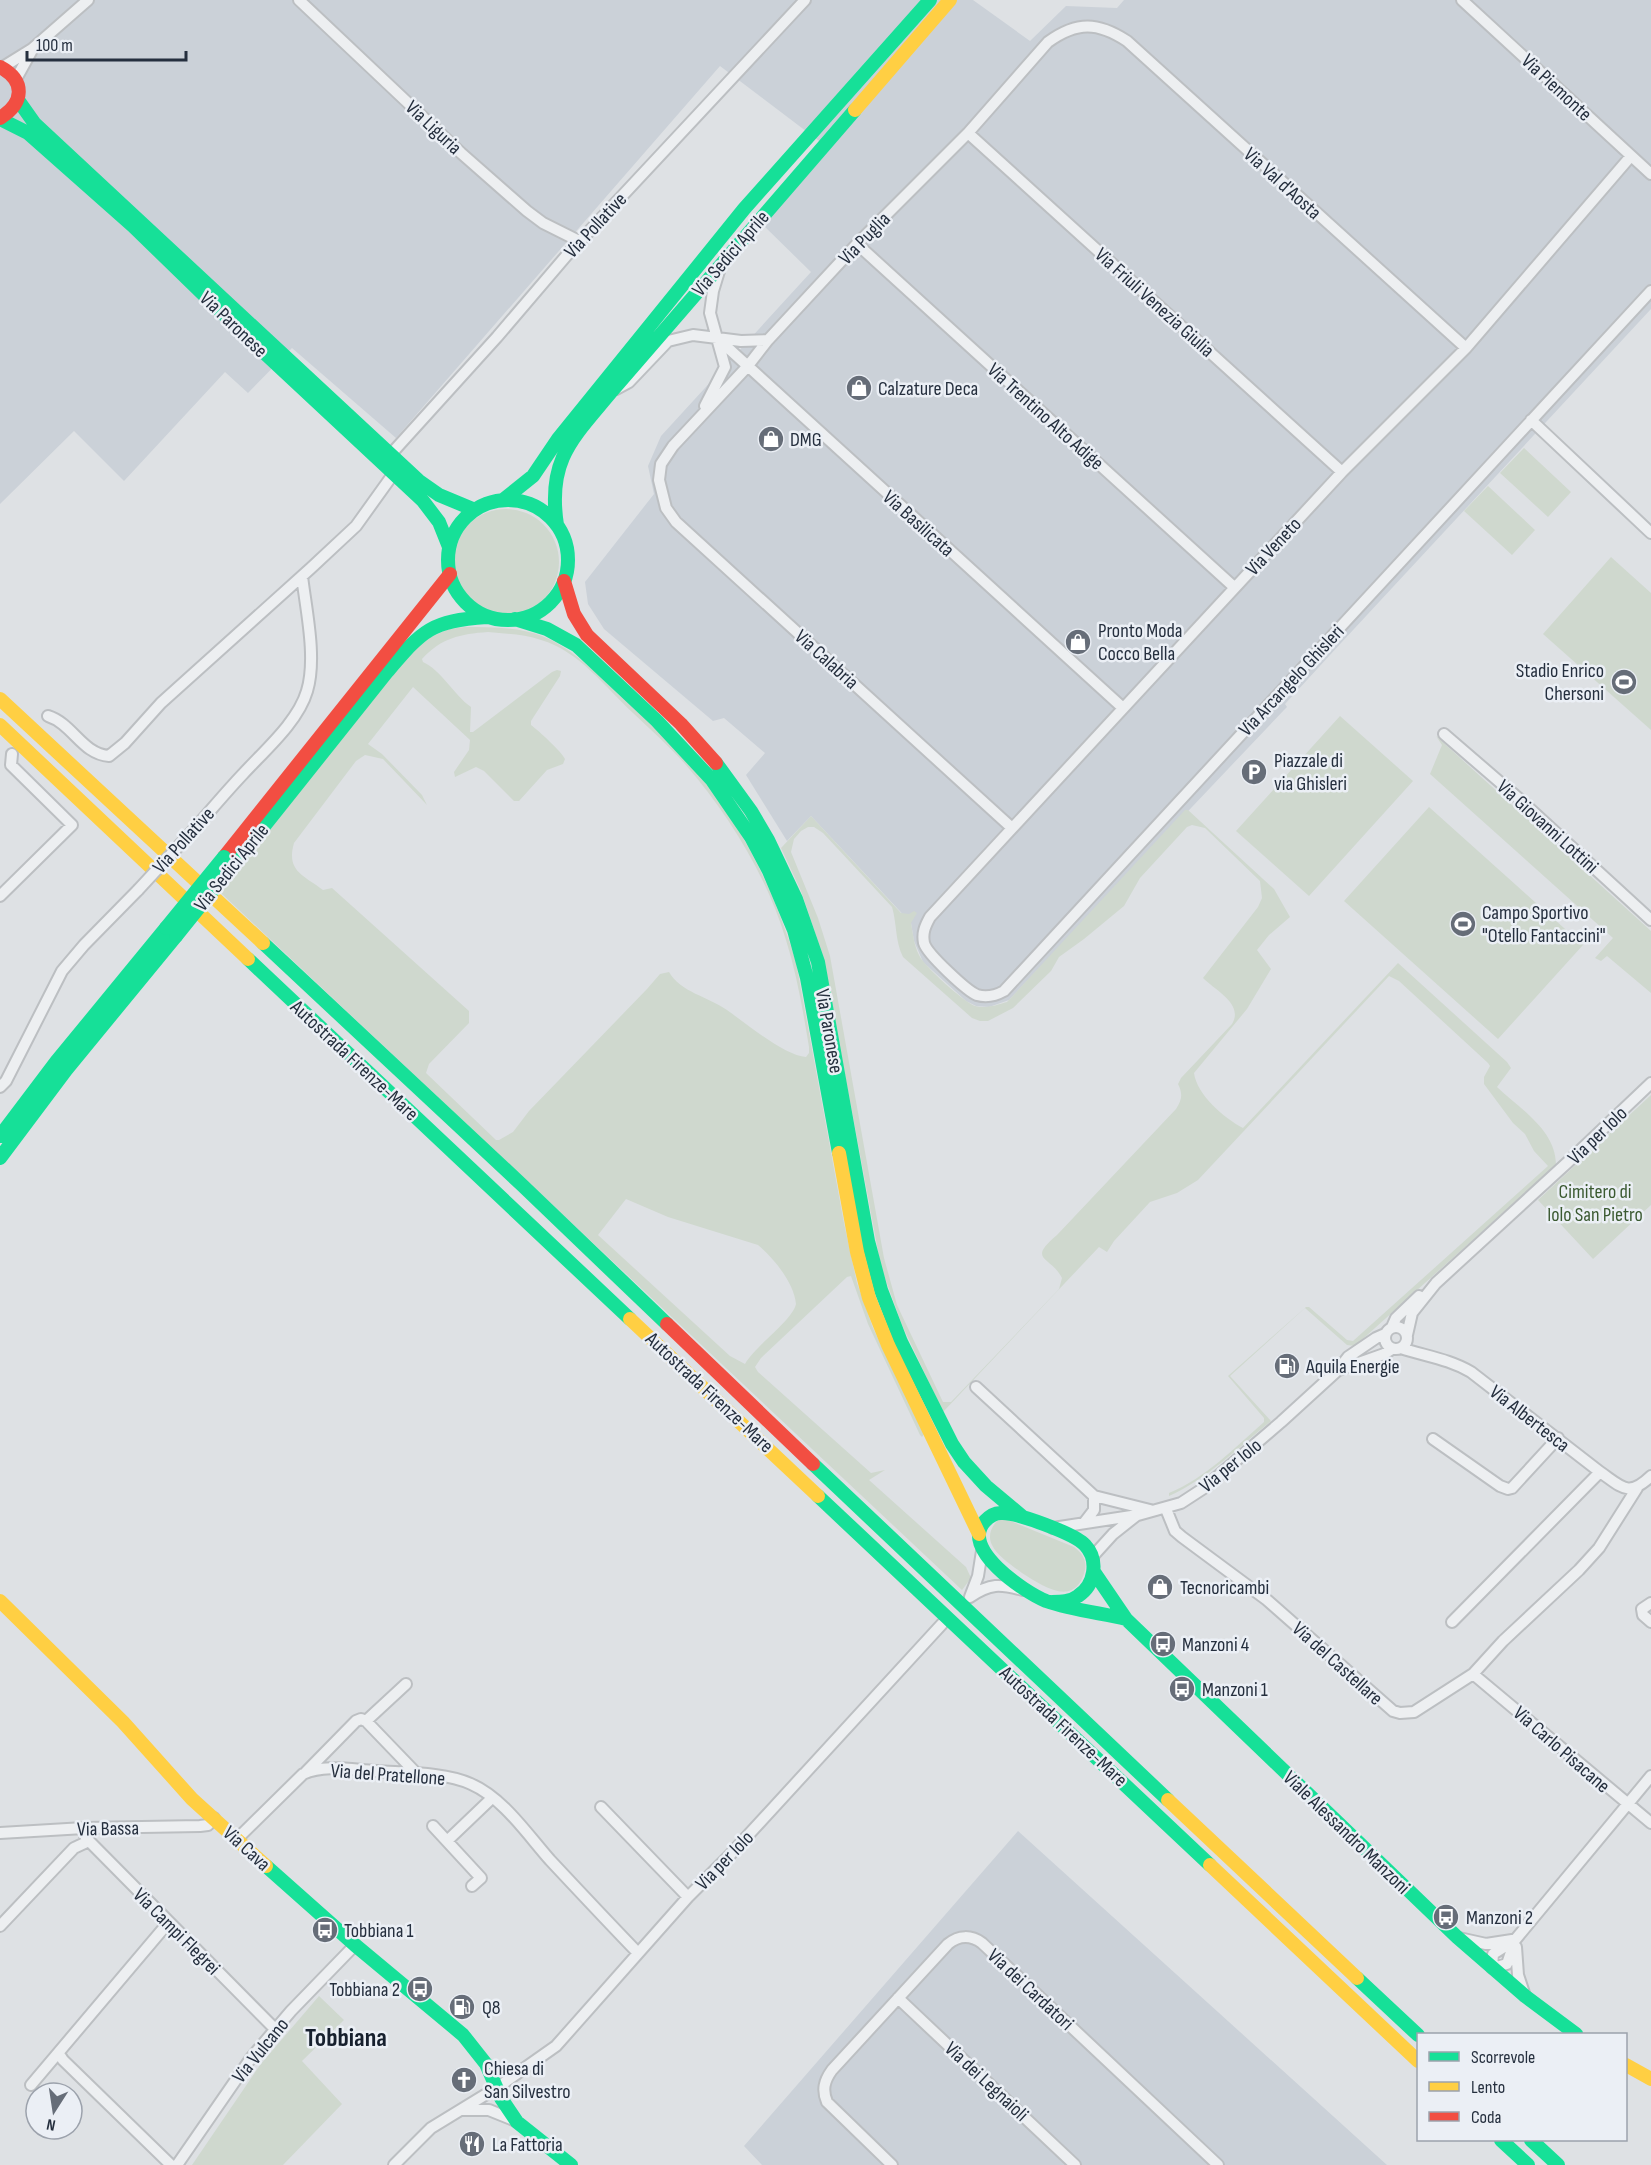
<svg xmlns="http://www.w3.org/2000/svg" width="1651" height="2165" font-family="'Sofia Sans Condensed',sans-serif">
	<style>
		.built { fill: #cbd1d8 }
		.green { fill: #cfd8ce; fill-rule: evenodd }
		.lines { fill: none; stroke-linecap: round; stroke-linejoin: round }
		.street-casing { stroke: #bcbfc2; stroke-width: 14 }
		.street { stroke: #edeff1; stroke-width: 10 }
		.fast { stroke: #16e098; stroke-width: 14 }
		.slow { stroke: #ffcf43; stroke-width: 14 }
		.jam { stroke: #f24e42; stroke-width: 14 }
		.street-bridge-casing { stroke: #bcbfc2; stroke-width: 14; stroke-linecap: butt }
		.street-bridge { stroke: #edeff1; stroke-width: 10 }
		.fast-bridge { stroke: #16e098; stroke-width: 14 }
		.labels { text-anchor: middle; stroke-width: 5; stroke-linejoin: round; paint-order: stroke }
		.street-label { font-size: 20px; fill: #252f3e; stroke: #ebeff5 }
		.poi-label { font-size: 20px; fill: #252f3e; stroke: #ebeff5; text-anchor: start }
		.park-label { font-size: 20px; fill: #3b5a31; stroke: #ebeff5 }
		.district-label { font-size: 26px; font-weight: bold; fill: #17202e; stroke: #ebeff5 }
	</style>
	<rect width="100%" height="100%" fill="#dee1e4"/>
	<path class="built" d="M0,0H973L1030,41L1066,6L1117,8L1124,0H1651V309L1341,643L1285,704L1287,707L1284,710L1009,1000L989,1007L976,1006L966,1001L923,962L914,941L911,923L811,816L787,841L746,775L765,753L724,718L713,721L604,629L588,604L585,582L654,494L648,466L661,436L811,272L761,223L827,147L720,66L396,438L292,348L248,393L225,372L124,481L74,431L0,504Z
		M1018,1831L1387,2165H762L744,2146Z"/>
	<path class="green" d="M1524,448L1571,492L1548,517L1500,473Z
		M1488,486L1535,530L1512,555L1464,511Z
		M453 562a53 53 0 1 1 106 0a53 53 0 1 1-106 0Z
		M1611,557L1651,593V730L1543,634Z
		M465,627C489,627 519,627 542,636C574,649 596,673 621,697C645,719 670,742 692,767C742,823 774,891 796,962L844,1223L857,1283L873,1328L924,1434L922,1437L920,1435L868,1324L851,1276L847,1277L761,1358L755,1367L758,1372L871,1473L885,1470L869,1480L966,1567L971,1578L962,1590L221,893L357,718L416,648L431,637L449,629ZM488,632C506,634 524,634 541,640C579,651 605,687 633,713C650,729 669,746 685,764C729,815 767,876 786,940C797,975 803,1011 809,1047V1053L806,1057C785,1056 744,1022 727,1010C709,997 680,992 669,972L660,974L647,989L529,1111L513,1132L499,1140H496L426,1073L429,1064L469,1023V1011L332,888L323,890C303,875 286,871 294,843L356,761L365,755L383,759L427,805L422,795L382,754L368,744L413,687L470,740L469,750L454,772L455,777L476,767L484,771L514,801H519L547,770L563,764L565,759C562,752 539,731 531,725V721L560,676L561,671L557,670L552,672L473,732H470L471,707C454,695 441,670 423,662L422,659C441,638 460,634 488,632ZM626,1199L668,1217L758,1245C773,1258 794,1282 796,1304C792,1321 756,1345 745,1364L730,1356L598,1235Z
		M1340,716L1413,781L1309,896L1236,831Z
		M1436,736L1651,931V993L1607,956L1601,961L1595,958L1613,938L1430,774L1442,745Z
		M1429,807L1583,945L1498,1039L1344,901Z
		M1185,810H1188L1274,889L1290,917L1269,935L1257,950L1271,969L1247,1009L1194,1073C1197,1095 1224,1118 1243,1128L1398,963L1507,1062L1511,1068L1497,1087C1520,1109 1556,1130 1556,1165L1355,1346L1347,1345L1305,1308L1230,1376L1271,1421C1239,1447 1207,1479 1169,1496V1493C1206,1478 1234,1448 1264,1422V1418L1228,1376L1306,1307H1309L1347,1340L1353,1341L1548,1166L1534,1151L1525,1134L1513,1123L1484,1084V1077L1490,1066L1488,1063L1399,981L1389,976L1198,1180L1177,1193L1150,1202L1114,1241L1107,1252L1099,1247L943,1412L902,1325L881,1267L823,956L801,891L781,848L811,816L901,913L909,914L914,911L917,913L911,923C913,934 914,945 919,955C923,965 965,1003 975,1006C985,1009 997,1005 1007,1002ZM1192,825L1205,828L1260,881L1262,898L1258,907L1203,978C1216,991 1244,1004 1232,1024L1181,1078L1178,1084C1183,1094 1182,1100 1176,1109L1057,1235C1026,1261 1051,1256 1062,1278L1059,1289L951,1402H943L897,1305L884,1258L830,956L818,918L791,852L794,839L801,831L808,827H814L823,833L892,907C897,924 895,941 903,957L972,1018L980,1021H988L1013,1008L1051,971L1059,957L1084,939L1124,906L1140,878L1187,827Z
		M1651,1095V1205L1593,1259L1538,1200Z
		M998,1520H1008L1074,1547C1082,1553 1087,1560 1085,1570C1075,1609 1043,1586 1022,1573C1013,1566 997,1556 992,1545C987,1535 992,1526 998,1520Z
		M319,1996L344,2020L302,2061L342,2104L283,2165H192L260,2065Z"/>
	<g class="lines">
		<g class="street-casing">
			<path id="street" d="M299,0L461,153L527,211L543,223L579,241
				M1462,0L1651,174
				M3,67L32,49L88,0
				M16,79L32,50
				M968,133L1342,472
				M1631,156L1466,348L1342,472L930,917C925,926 922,933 924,943C927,954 967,991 977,995C987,998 995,996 1004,991L1651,291
				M857,244L1234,587
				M716,337L1123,708
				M616,389L629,382L668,341L693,335L741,341L768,340
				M705,406L725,367L710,313L713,291L720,268
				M1531,420L1651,533
				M391,454L497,337L567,255L805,0
				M48,716C73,724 82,754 109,756L125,743L161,703L311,568L356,526L394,473
				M1444,734L1517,797L1651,920
				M1012,828L676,522L666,508L659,480L661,464L673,446L747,367L768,340L857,244L968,133L1048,42C1077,21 1098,22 1127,41L1466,348
				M188,836C206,816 224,794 243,774C264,751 298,722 307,691C317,658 306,610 302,576
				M0,896L72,825L11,765L12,754
				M0,1087L6,1081L62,971L84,945L138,890
				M1385 1338a11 11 0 1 1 22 0a11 11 0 1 1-22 0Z
				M1392,1327L1396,1318L1419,1296
				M1407,1335L1412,1313L1436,1283L1568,1162L1651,1083
				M1401,1348C1425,1356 1449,1359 1471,1372L1600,1472C1622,1487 1628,1498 1651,1476
				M1339,1370L1384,1354L1392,1349
				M976,1387L1094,1496L1150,1510
				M1433,1439L1500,1486L1508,1489L1512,1488L1558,1438
				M1166,1509L1175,1531L1182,1537L1267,1600L1393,1711L1400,1713L1414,1712L1473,1674L1503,1641L1579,1570L1599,1548L1637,1488
				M1084,1523L1094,1510V1496
				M1053,1528L1138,1515L1181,1503L1204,1488L1281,1422L1338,1370L1348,1357L1376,1338L1385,1334
				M1093,1556L1113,1534L1137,1515
				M970,1597C990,1583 1000,1584 1023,1590
				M970,1597L978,1576L982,1551
				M1651,1603L1642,1609L1643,1615L1651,1622
				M1452,1622L1600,1472
				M1473,1674L1651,1823
				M366,1721L406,1684
				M306,1772L356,1721L361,1719L366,1721L417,1774
				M601,1807L688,1897
				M433,1826L481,1878L472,1886
				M84,1828L85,1836L89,1841L275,2029
				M0,1833L84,1828L200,1826L208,1825L214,1818
				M237,1839L303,1774C325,1764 353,1770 376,1771C404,1773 445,1772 471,1784C503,1798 527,1834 550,1860C579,1891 608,1922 638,1953
				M447,1841L492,1798
				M0,1926L74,1848L89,1841
				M1459,1938L1486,1944L1512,1940
				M1515,1940L1507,1964L1492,1968L1493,1954L1515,1940L1651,1776
				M1516,1947L1518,1975L1525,1996
				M898,1998L1075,2165
				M59,2054L63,2060L171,2165
				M31,2085L168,1923
				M462,2110H489L516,2121
				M177,2165L251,2058L291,2011L355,1945
				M394,2165L431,2128L498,2087L556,2046L688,1897L729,1856L942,1624
				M892,2165L827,2102C822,2090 824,2081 832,2070L948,1944C959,1935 971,1935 982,1943L1218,2165"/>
		</g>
		<use href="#street" class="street"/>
		<path class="fast" d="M18,100L35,124L419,481L439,495L475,510
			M0,119L28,133L133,226L241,331L423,501L439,522L449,547
			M503,500L533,476L558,439L744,209L930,0
			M448 560a60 60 0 1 1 120 0a60 60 0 1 1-120 0Z
			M557,525C547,460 572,439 611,392L855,110
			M515,619L547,629L576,645L657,721L712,780L751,837L769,871L794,930L807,978L839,1153
			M716,763L751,811L768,840L796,899L818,962L868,1241L881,1290L901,1342L952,1444L964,1462L986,1486L1023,1517
			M233,865L387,672C423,630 430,621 487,617
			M263,943L522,1185L667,1324
			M248,959L630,1319
			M0,1136L56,1062L166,928
			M0,1158L66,1070L176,936
			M813,1464L1168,1800
			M818,1496L1210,1865
			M1094,1572L1126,1619L1457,1937L1525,1996L1576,2034
			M1052,1602C1061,1602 1070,1602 1078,1596C1095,1585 1099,1560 1085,1545C1075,1534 1016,1512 1001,1513C994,1513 990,1516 985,1521C959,1548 1024,1592 1046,1601C1072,1610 1100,1613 1126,1619
			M266,1866L355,1945L463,2035L486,2064L501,2098L517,2122L571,2165
			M1357,1978L1418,2035
			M1501,2140L1528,2165
			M1531,2140L1558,2165"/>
		<path class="slow" d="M855,110L950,0
			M0,699L263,943
			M0,725L248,959
			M839,1153L857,1252L869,1298L888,1345L979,1534
			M630,1319L818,1496
			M0,1601L123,1722L192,1799L266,1866
			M1168,1800L1357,1978
			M1210,1865L1418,2061
			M1626,2065L1651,2079"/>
		<path class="jam" d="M0,67C26,81 24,103 0,118
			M564,581L574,614L587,635L681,724L716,763
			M224,857L450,574
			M667,1324L813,1464"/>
		<g class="street-bridge-casing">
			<path id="street-bridge" d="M138,890L188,836"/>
		</g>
		<use href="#street-bridge" class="street-bridge"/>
		<path class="fast-bridge" d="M166,928L224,857
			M176,936L233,865"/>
	</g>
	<defs>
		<g id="shop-disc" transform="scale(1.35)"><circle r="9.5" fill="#666d78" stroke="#ebeff5"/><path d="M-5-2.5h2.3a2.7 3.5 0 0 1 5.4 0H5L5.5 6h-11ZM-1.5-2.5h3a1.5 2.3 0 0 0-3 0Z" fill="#fff"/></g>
		<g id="stadium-disc" transform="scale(1.35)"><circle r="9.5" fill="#666d78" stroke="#ebeff5"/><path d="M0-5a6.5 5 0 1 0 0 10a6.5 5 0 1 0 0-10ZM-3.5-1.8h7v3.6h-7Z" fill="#fff"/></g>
		<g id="parking-disc" transform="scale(1.35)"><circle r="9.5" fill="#666d78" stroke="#ebeff5"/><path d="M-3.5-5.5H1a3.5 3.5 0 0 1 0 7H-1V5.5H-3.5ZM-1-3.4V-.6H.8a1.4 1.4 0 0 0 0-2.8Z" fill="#fff"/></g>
		<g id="fuel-disc" transform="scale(1.35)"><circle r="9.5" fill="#666d78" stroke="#ebeff5"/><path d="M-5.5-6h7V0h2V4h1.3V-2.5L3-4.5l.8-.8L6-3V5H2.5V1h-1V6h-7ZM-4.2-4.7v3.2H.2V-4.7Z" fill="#fff"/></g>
		<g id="bus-disc" transform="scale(1.35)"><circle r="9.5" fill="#666d78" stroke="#ebeff5"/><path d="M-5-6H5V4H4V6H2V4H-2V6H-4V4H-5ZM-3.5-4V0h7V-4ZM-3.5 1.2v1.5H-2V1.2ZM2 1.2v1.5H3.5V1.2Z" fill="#fff"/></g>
		<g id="church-disc" transform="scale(1.35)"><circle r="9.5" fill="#666d78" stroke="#ebeff5"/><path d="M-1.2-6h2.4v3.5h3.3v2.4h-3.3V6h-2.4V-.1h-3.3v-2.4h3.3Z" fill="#fff"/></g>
		<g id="restaurant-disc" transform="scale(1.35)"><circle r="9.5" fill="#666d78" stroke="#ebeff5"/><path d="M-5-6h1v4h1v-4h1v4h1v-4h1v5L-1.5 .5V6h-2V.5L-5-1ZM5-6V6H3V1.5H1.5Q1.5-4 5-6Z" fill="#fff"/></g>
	</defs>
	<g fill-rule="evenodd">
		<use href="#shop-disc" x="859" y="388"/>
		<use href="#shop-disc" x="771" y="439"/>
		<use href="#shop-disc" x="1078" y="642"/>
		<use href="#stadium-disc" x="1624" y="682"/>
		<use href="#parking-disc" x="1254" y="772"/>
		<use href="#stadium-disc" x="1463" y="924"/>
		<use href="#fuel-disc" x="1287" y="1366"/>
		<use href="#shop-disc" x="1160" y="1587"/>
		<use href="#bus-disc" x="1163" y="1644"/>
		<use href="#bus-disc" x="1182" y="1689"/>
		<use href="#bus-disc" x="1446" y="1917"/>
		<use href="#bus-disc" x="325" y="1930"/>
		<use href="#bus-disc" x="420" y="1989"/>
		<use href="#fuel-disc" x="462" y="2007"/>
		<use href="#church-disc" x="464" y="2080"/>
		<use href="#restaurant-disc" x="472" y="2144"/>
	</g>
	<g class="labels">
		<g class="street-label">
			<text transform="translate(1557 87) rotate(43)" y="7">Via Piemonte</text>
			<text transform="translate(434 127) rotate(43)" y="7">Via Liguria</text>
			<text transform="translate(1283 183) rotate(42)" y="7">Via Val d'Aosta</text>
			<text transform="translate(595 225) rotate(-47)" y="7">Via Pollative</text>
			<text transform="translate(864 238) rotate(-46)" y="7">Via Puglia</text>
			<text transform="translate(730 253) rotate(-49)" y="7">Via Sedici Aprile</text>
			<text transform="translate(1155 302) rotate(42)" y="7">Via Friuli Venezia Giulia</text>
			<text transform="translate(234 324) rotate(44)" y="7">Via Paronese</text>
			<text transform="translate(1046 416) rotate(42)" y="7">Via Trentino Alto Adige</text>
			<text transform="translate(919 523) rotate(42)" y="7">Via Basilicata</text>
			<text transform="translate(1273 546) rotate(-47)" y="7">Via Veneto</text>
			<text transform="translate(827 659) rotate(42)" y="7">Via Calabria</text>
			<text transform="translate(1291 680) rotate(-47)" y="7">Via Arcangelo Ghisleri</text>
			<text transform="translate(1548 826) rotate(42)" y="7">Via Giovanni Lottini</text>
			<text transform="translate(183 840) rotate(-48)" y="7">Via Pollative</text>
			<text transform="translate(231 867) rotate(-51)" y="7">Via Sedici Aprile</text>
			<text transform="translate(830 1031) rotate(80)" y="7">Via Paronese</text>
			<text transform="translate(355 1060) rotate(43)" y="7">Autostrada Firenze-Mare</text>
			<text transform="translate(1597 1135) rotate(-44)" y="7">Via per Iolo</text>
			<text transform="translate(710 1392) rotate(43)" y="7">Autostrada Firenze-Mare</text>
			<text transform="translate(1530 1418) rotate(38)" y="7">Via Albertesca</text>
			<text transform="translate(1230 1465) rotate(-39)" y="7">Via per Iolo</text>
			<text transform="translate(1338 1663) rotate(42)" y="7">Via del Castellare</text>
			<text transform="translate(1064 1726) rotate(43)" y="7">Autostrada Firenze-Mare</text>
			<text transform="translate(1562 1749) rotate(41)" y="7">Via Carlo Pisacane</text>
			<text transform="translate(388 1774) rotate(4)" y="7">Via del Pratellone</text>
			<text transform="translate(108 1828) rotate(-1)" y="7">Via Bassa</text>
			<text transform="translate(1347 1832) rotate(44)" y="7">Viale Alessandro Manzoni</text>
			<text transform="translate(247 1848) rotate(42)" y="7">Via Cava</text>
			<text transform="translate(724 1860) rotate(-46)" y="7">Via per Iolo</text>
			<text transform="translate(177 1931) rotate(45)" y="7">Via Campi Flegrei</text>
			<text transform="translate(1031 1989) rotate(43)" y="7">Via dei Cardatori</text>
			<text transform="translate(260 2050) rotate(-51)" y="7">Via Vulcano</text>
			<text transform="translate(987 2081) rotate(43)" y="7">Via dei Legnaioli</text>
		</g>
		<g class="poi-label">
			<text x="878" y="395">Calzature Deca</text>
			<text x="790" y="446">DMG</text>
			<text x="1098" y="637">Pronto Moda<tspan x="1098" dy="23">Cocco Bella</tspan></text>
			<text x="1604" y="677" text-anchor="end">Stadio Enrico<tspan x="1604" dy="23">Chersoni</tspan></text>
			<text x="1274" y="767">Piazzale di<tspan x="1274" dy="23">via Ghisleri</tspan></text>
			<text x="1482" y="919">Campo Sportivo<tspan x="1482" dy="23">"Otello Fantaccini"</tspan></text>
			<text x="1306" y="1373">Aquila Energie</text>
			<text x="1180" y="1594">Tecnoricambi</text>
			<text x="1182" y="1651">Manzoni 4</text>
			<text x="1202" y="1696">Manzoni 1</text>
			<text x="1466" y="1924">Manzoni 2</text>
			<text x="344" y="1937">Tobbiana 1</text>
			<text x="400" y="1996" text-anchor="end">Tobbiana 2</text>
			<text x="482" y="2014">Q8</text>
			<text x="484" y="2075">Chiesa di<tspan x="484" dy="23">San Silvestro</tspan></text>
			<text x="492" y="2151">La Fattoria</text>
		</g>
		<g class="park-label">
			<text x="1595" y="1198">Cimitero di<tspan x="1595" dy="23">Iolo San Pietro</tspan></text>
		</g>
		<g class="district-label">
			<text x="346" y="2046">Tobbiana</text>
		</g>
	</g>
	<rect x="1417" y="2033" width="210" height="108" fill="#ebeff5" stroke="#9ca2ac" stroke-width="1.5"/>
	<rect x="1429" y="2052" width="30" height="9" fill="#16e098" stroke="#9ca2ac" stroke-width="1.5"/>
	<text x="1471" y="2063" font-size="18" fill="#252f3e">Scorrevole</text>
	<rect x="1429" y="2082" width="30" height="9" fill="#ffcf43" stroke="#9ca2ac" stroke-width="1.5"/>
	<text x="1471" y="2093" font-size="18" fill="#252f3e">Lento</text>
	<rect x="1429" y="2112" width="30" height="9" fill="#f24e42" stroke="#9ca2ac" stroke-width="1.5"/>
	<text x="1471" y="2123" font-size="18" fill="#252f3e">Coda</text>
	<g transform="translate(54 2111) rotate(192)"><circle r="28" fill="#ebeff5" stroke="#9ca2ac" stroke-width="1.5"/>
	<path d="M0-4.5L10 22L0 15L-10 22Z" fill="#666d78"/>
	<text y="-9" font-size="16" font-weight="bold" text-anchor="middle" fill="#252f3e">N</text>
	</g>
	<path d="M27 51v9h159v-9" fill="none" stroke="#252f3e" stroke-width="3"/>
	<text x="36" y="51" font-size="18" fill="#252f3e" stroke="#ebeff5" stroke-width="4.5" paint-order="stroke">100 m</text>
</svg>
